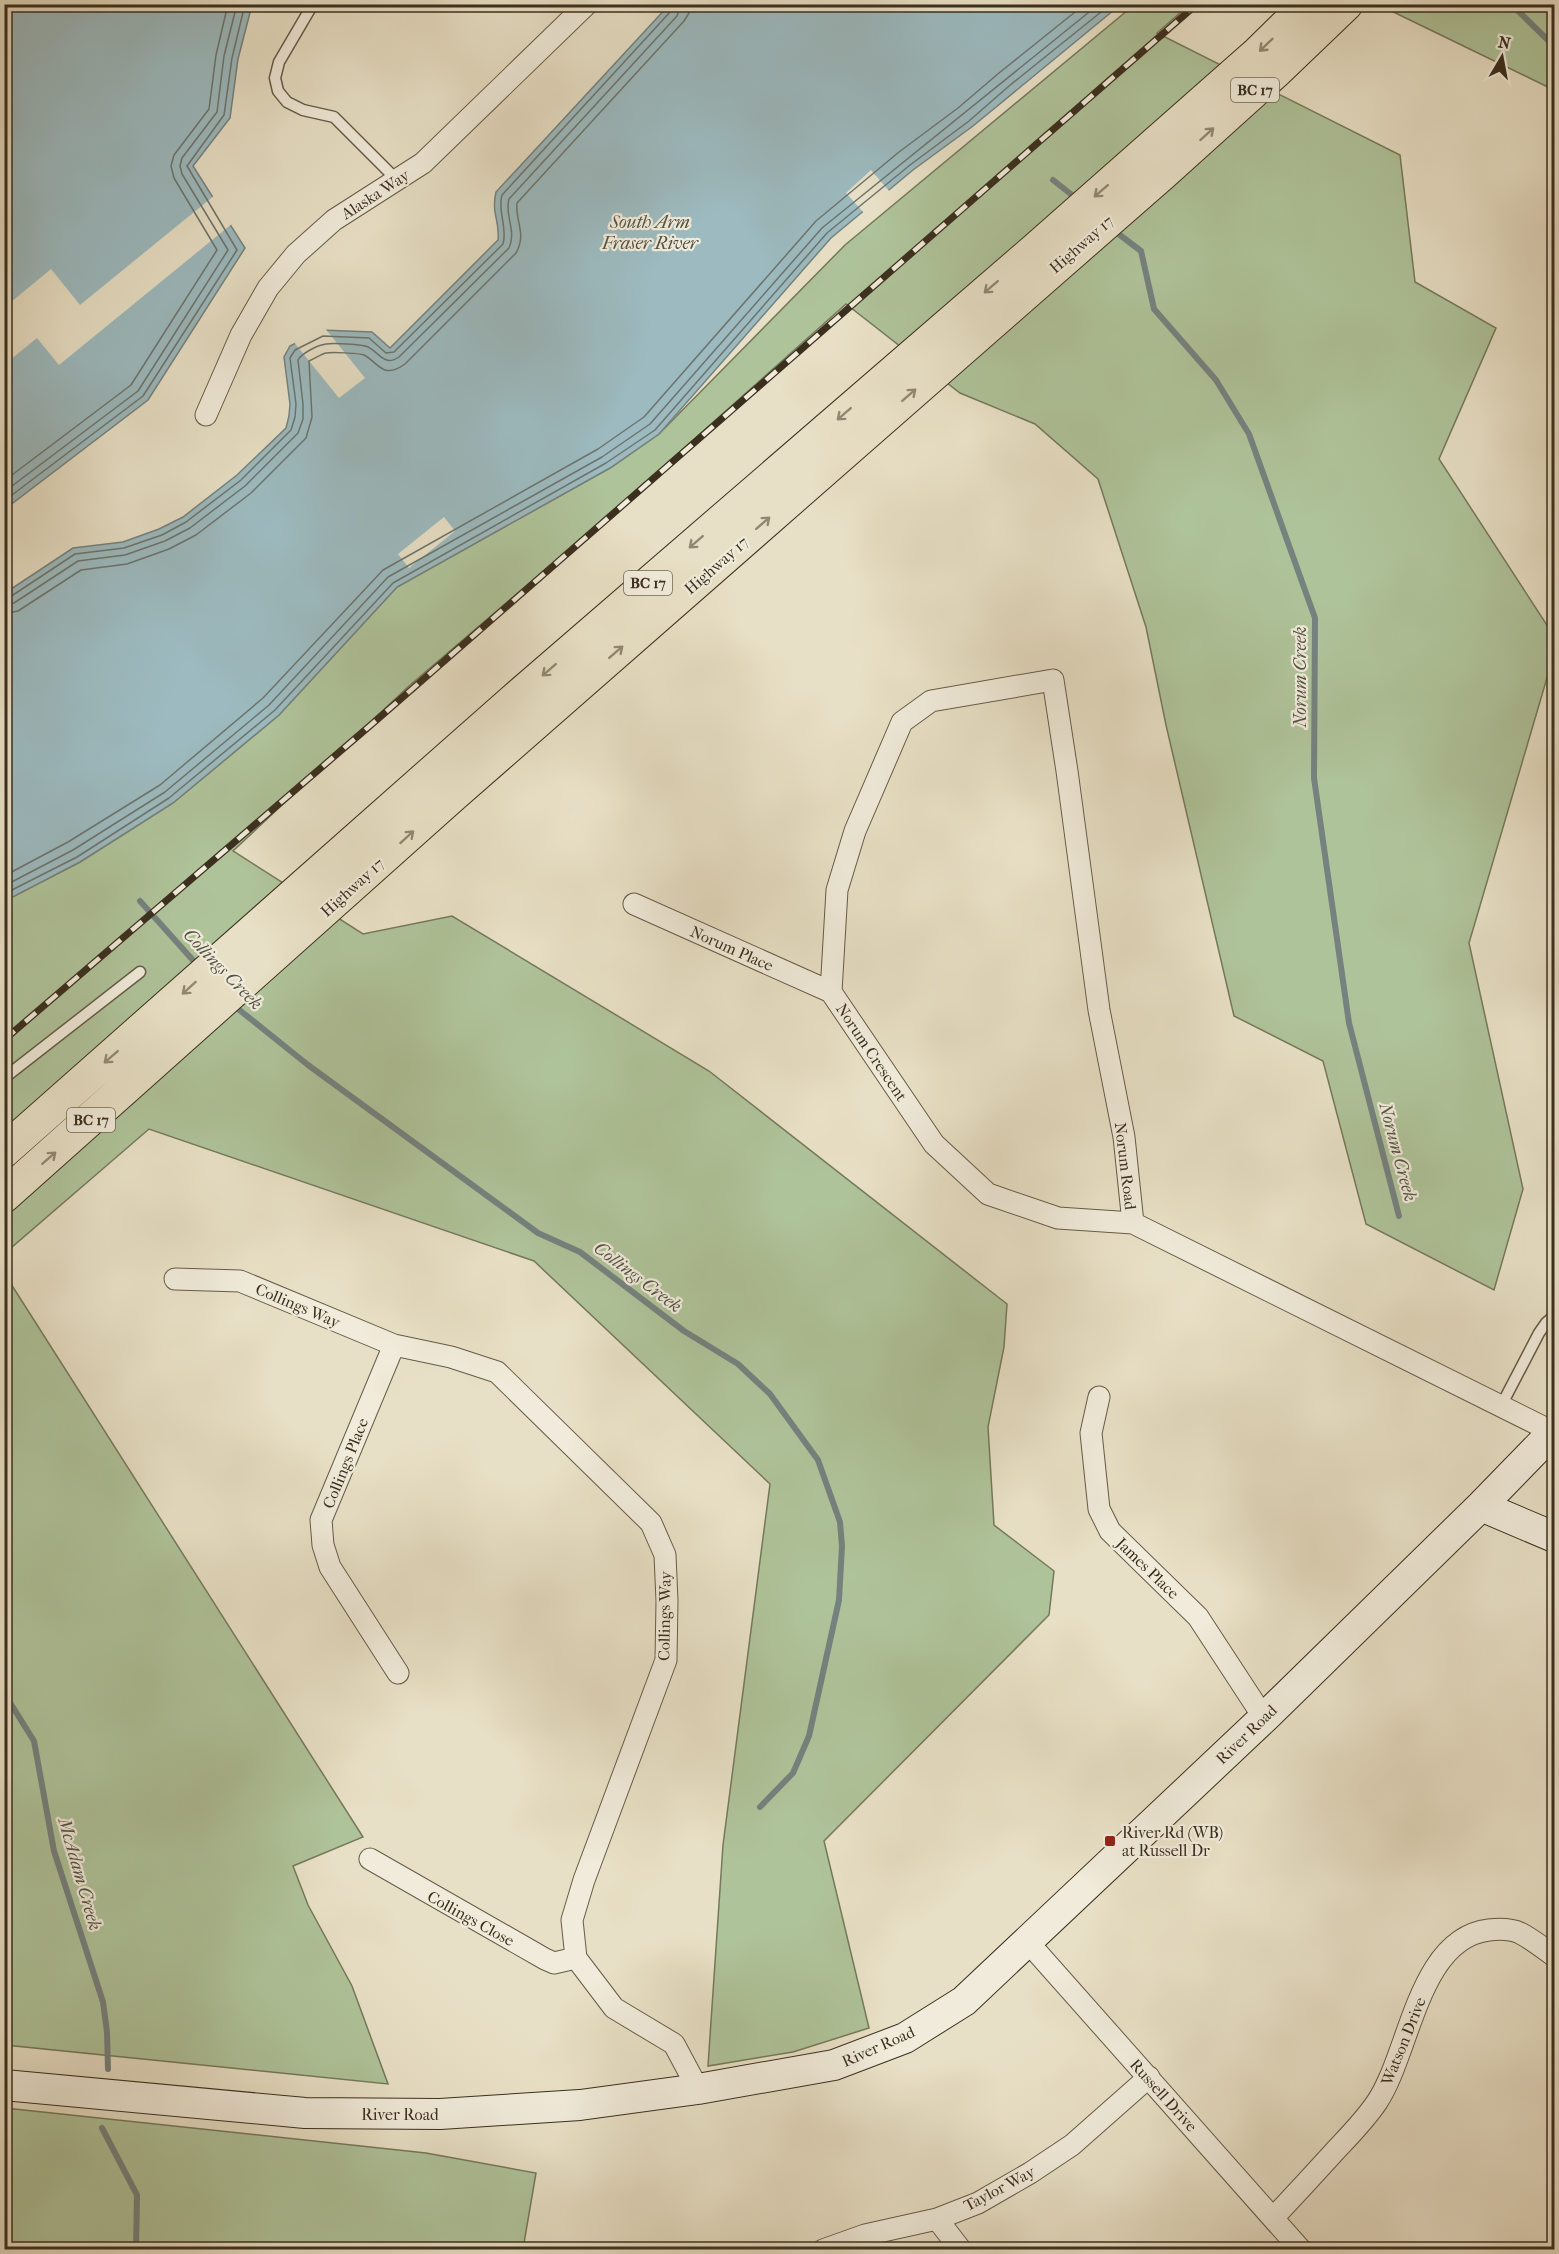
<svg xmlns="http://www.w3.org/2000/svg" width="1559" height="2254" font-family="'IM FELL French Canon',serif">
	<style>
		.green { fill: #afc39a; stroke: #75795c; stroke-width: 1.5 }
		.water { fill: #9cbabf; stroke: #75827f; stroke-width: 1.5 }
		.pier { fill: #e8e0c6 }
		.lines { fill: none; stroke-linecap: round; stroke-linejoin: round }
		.shore { stroke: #6c746e; stroke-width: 1.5 }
		.stream { stroke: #75827f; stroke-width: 6 }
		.lane-casing { stroke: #665b48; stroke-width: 13 }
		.street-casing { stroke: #665b48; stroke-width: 23 }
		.secondary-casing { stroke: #3b2f1e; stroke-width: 32 }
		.highway-casing { stroke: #3b2f1e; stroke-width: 35 }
		.lane { stroke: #f0ebda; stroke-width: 10 }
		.street { stroke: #f0ebda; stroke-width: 21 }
		.secondary { stroke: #f0ebda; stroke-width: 30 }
		.highway { stroke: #e8e0c6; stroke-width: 33 }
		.rail-casing { stroke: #3b2f1e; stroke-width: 7 }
		.rail { stroke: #f0ebda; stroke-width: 4.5; stroke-dasharray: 14; stroke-linecap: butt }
		.oneway { stroke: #928872 }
		.poi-dot { fill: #8f2418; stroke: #f0ebda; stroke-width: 2 }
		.labels { text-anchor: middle; stroke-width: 4.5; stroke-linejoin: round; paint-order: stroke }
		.shield { fill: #f0ebda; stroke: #716756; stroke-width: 1.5 }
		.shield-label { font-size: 15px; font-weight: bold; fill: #3b2f1e }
		.street-label { font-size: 16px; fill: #3b2f1e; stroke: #f0ebda }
		.poi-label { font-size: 16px; fill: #3b2f1e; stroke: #f0ebda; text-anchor: start }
		.water-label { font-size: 18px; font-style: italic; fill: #535246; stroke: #f0ebda }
	</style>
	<rect width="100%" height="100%" fill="#e8e0c6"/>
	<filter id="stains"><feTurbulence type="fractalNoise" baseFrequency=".00333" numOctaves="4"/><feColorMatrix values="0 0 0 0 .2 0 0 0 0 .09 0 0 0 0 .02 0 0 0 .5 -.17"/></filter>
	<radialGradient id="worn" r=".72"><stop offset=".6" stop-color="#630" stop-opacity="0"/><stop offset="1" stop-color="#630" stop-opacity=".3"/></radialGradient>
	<path class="green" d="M1134,5H1189L1157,33L1400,155L1415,282L1496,328L1439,459L1554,636V654L1469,943L1523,1189L1494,1290L1366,1224L1323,1061L1234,1016L1166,725L1146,627L1098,479L1035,424L960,393L846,304L601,522L409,686L233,851L363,934L452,916L709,1071L1007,1304L1004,1347L988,1427L994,1525L1054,1571L1049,1615L824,1841L869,2028L793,2052L708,2066L723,1845L770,1484L534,1261L149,1129L5,1253L4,901L80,862L173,803L279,715L397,587L610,468L659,434L845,245Z
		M1379,5H1554V90Z
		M4,1273L363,1837L293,1866L308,1905L352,1986L388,2084L5,2045Z
		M5,2108L426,2153L536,2173L523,2249H5Z"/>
	<path class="water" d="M5,5H252L238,59L230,118L193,166L245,248L148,400L5,509Z
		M669,5H1120L973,126L913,170L831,238L659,434L610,468L397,587L279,715L173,803L80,862L5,901V593L73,548L123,542L159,529L183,517L237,475L286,428L289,416L290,404L284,357L290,346L321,330L372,332L390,348L498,240C500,220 491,214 496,192Z"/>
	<path class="pier" d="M871,170L890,192L865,214L846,193Z
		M215,195L233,223L59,365L37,338L5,364V307L51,269L80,305Z
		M320,327H324L365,378L339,398L293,341Z
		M444,517L455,531L409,568L398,554Z"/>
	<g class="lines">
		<path class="shore" d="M4,481L131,385L217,250L174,178L171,166L174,155L209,109L216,55L228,4
			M4,492L138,391L228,250L182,174L180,166L182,158L217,112L224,56L237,4
			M4,501L143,396L237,250L187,166L224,115L232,58L245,4
			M4,597H10L75,554L124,548L162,535L186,522L241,480L291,430L295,417L296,404L290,358L295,350L323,336L369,338L386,353L394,352L503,244C508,227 497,212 502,195L671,11L673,4
			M4,605L14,603L78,561L125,555L165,541L190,528L245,486L298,433L303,419V404L298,360C302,353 318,345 326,344C333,343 362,344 368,347C380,353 384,367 399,357L509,248C517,231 504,215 509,199L677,16L681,4
			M4,614L18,611L81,570L127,564L169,549L196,535L251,493L306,438L312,417L309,361C314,359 321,354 326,353C331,352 360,353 364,355C379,363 383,380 405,364L516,253C527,234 515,221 517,203L684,21L689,13L690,4
			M4,876L68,842L160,785L263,698L383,570L598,449L644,417L816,221L899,152L958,108L999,73L1085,4
			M4,886L73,850L165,792L269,705L388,577L602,457L650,424L822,228L1099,4
			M4,894L77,857L169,798L275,710L393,583L606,463L655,430L827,233L910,165L969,121L1009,86L1111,4"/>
		<path class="stream" d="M1511,4L1554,46
			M1053,180L1077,199
			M1112,229L1141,251L1154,309L1216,380L1249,434L1315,618L1314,778L1349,1023L1399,1216
			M140,901L199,967
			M232,1004L308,1065L538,1233L580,1252L684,1331L738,1364L770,1394L818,1460L840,1522L842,1546L839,1600L809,1736L793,1773L760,1807
			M4,1693L34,1741L54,1851L103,2002L107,2032L108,2069
			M102,2128L137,2195L136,2250"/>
		<g class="lane-casing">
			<path id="lane" d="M313,4L279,62L275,78L278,91L287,102L303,110L334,117L397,180
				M4,1078L140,972
				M1501,1406L1539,1333L1546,1323L1554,1316"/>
		</g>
		<g class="street-casing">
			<path id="street" d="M206,415L241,335L268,288L296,254L334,220L423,163L587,4
				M634,904L831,992
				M1133,1223L1124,1137L1099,1010L1067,771L1053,680L931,701L902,722L855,831L837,890L831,992L934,1144L988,1194L1058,1218L1133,1223L1553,1432
				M175,1279L240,1281L394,1345L451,1357L497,1372L651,1523L665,1555L667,1601L666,1660L584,1880L572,1920L576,1958L614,2008L674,2044L698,2089
				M394,1345L321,1520L323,1545L330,1567L398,1673
				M1099,1397L1091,1433L1099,1509L1110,1531L1198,1617L1264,1718
				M370,1859L545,1959L554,1963L576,1958
				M1027,1941L1301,2250
				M1273,2218C1294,2196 1315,2173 1335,2151C1350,2135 1365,2120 1377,2102C1410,2053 1418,1938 1489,1930C1498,1929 1511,1929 1520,1933C1532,1939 1543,1948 1554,1956
				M937,2219L961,2250
				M823,2250L865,2235L937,2219L978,2203L1030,2173L1072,2145L1149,2077"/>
		</g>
		<g class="secondary-casing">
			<path id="secondary" d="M1481,1506L1554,1537
				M4,2085L305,2113L440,2114L580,2105L698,2089L834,2065L905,2038L964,2001L1264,1718L1481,1506L1554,1431"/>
		</g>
		<g class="highway-casing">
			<path id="highway" d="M4,1151L514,700L1036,249L1256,55L1308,4
				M4,1196L452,796L1163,173L1274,73L1346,4"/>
		</g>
		<use href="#lane" class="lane"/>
		<use href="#street" class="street"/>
		<use href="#secondary" class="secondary"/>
		<use href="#highway" class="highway"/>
		<g class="rail-casing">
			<path id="rail" d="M4,1040L372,724L1197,4"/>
		</g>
		<use href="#rail" class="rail"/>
	</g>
	<defs><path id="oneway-shaft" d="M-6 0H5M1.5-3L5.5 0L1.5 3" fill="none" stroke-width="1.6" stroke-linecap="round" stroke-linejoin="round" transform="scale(1.5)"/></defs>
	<g class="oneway">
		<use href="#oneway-shaft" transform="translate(1266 45) rotate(136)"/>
		<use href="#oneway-shaft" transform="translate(1207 134) rotate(-42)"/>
		<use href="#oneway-shaft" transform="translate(1101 191) rotate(139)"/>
		<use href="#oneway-shaft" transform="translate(991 287) rotate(139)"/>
		<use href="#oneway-shaft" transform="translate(909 395) rotate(-41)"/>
		<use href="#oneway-shaft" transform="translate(844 414) rotate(139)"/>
		<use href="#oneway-shaft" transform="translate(763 523) rotate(-41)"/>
		<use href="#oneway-shaft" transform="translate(696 542) rotate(139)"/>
		<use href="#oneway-shaft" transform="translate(616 652) rotate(-41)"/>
		<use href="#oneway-shaft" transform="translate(549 670) rotate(139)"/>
		<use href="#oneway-shaft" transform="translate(407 837) rotate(-42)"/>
		<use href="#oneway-shaft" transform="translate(189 988) rotate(138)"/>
		<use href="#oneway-shaft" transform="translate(111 1057) rotate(139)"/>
		<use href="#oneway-shaft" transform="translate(49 1158) rotate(-41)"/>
	</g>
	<rect class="poi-dot" x="1104" y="1835" width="12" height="12" rx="3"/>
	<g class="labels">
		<g class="shield">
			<rect x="1231" y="78" width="48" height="24" rx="4.5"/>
			<rect x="624" y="571" width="48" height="24" rx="4.5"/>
			<rect x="67" y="1108" width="48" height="24" rx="4.5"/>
		</g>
		<g class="shield-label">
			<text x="1255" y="95">BC 17</text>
			<text x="648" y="588">BC 17</text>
			<text x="91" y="1125">BC 17</text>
		</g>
		<g class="street-label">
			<text transform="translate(375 194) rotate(-33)" y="6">Alaska Way</text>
			<text transform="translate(1081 244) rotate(-41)" y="6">Highway 17</text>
			<text transform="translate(716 565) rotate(-41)" y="6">Highway 17</text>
			<text transform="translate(352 887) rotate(-42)" y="6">Highway 17</text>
			<text transform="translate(732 948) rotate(24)" y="6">Norum Place</text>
			<text transform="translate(872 1052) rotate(56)" y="6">Norum Crescent</text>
			<text transform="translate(1126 1166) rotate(83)" y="6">Norum Road</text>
			<text transform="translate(298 1305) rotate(23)" y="6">Collings Way</text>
			<text transform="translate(345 1463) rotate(-68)" y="6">Collings Place</text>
			<text transform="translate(1148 1568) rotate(44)" y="6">James Place</text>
			<text transform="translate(664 1616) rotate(-89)" y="6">Collings Way</text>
			<text transform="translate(1246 1734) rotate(-44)" y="6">River Road</text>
			<text transform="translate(471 1918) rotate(29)" y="6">Collings Close</text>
			<text transform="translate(1403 2041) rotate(-68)" y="6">Watson Drive</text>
			<text transform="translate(878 2046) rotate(-24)" y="6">River Road</text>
			<text transform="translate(1164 2095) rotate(48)" y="6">Russell Drive</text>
			<text x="400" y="2120">River Road</text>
			<text transform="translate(999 2188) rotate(-28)" y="6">Taylor Way</text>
		</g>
		<g class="poi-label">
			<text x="1122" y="1838">River Rd (WB)<tspan x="1122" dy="18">at Russell Dr</tspan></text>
		</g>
		<g class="water-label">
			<text x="650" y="228">South Arm<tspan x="650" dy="21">Fraser River</tspan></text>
			<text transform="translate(1300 677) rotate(-90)" y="6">Norum Creek</text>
			<text transform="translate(223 969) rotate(46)" y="6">Collings Creek</text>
			<text transform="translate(1398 1152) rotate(75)" y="6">Norum Creek</text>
			<text transform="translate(638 1277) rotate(37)" y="6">Collings Creek</text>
			<text transform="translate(80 1874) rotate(74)" y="6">McAdam Creek</text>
		</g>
	</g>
	<rect width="1559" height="2254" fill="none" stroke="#e8e0c6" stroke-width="24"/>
	<rect x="6" y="6" width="1547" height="2242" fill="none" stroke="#3b2f1e" stroke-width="3"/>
	<rect x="12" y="12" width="1535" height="2230" fill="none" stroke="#3b2f1e" stroke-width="1.5"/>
	<g transform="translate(1502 57) rotate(10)" stroke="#f0ebda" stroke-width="4.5" paint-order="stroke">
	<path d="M0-4.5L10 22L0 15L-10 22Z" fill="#3b2f1e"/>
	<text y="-9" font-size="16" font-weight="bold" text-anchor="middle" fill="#3b2f1e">N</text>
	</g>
	<rect width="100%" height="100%" filter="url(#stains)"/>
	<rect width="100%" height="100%" fill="url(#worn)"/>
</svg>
